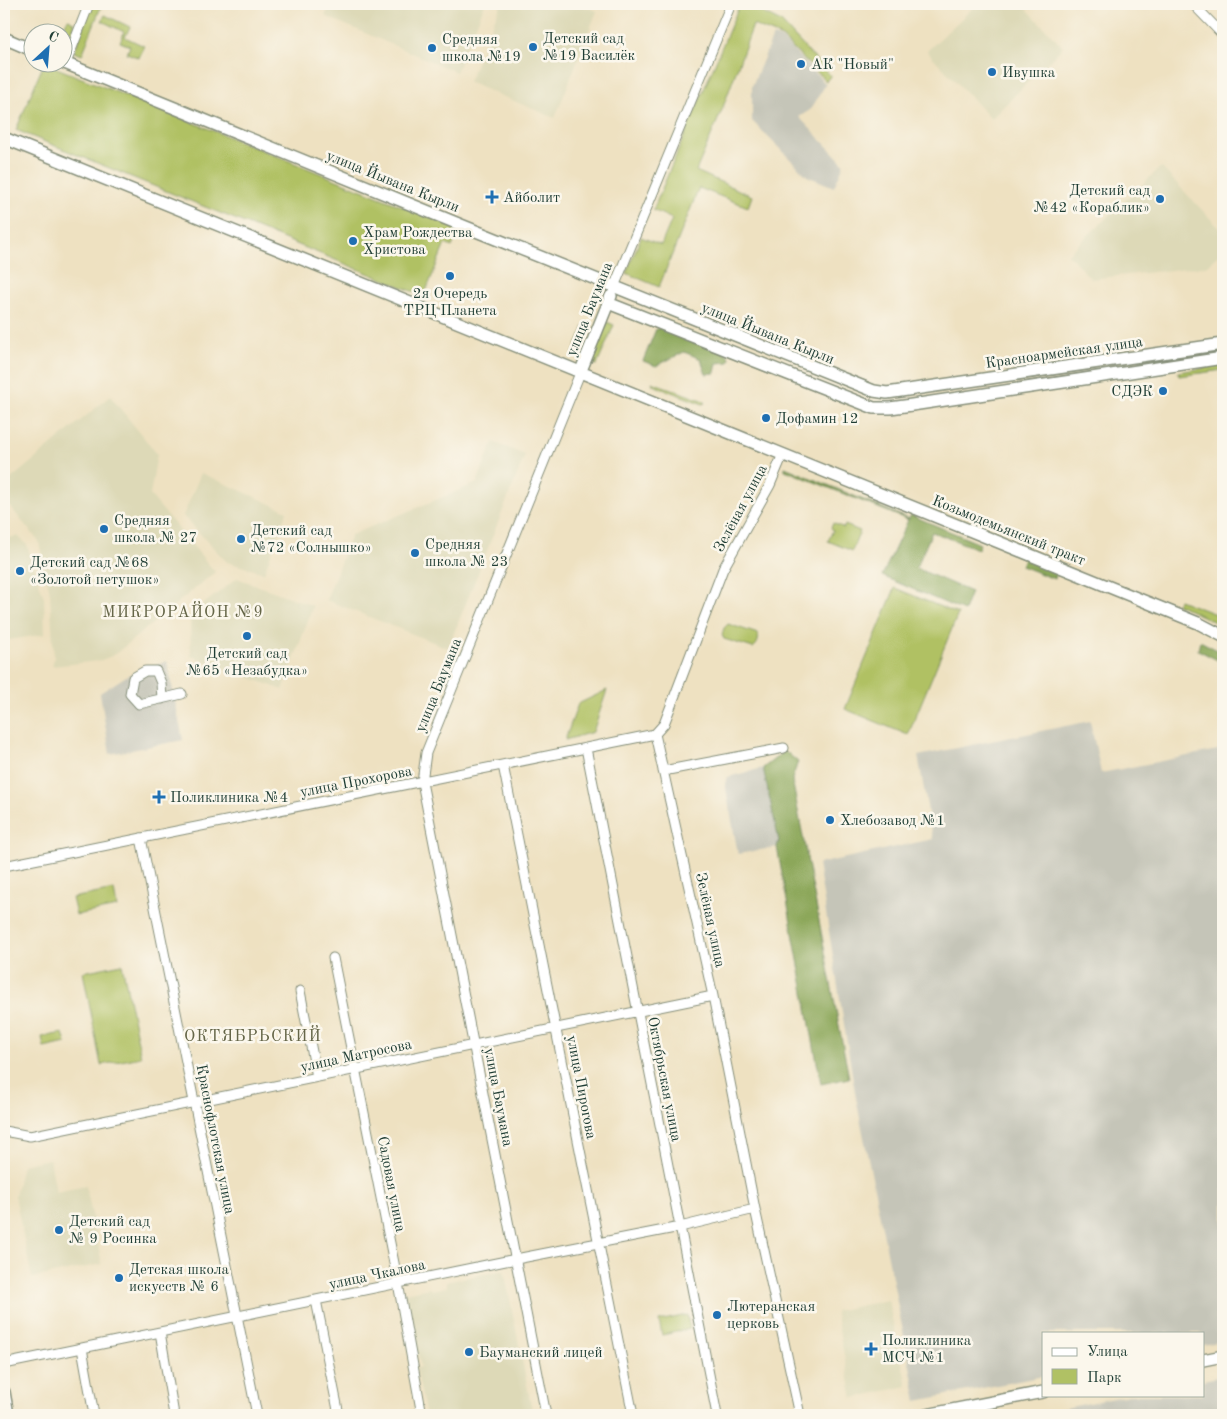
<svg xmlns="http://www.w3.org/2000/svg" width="1227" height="1419" font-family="'Old Standard TT',serif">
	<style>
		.built { fill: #ddd9b7 }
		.industrial { fill: #c5c5b8 }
		.green { fill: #b0c164; stroke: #687f4c }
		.forest { fill: #8ca75a; stroke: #567247 }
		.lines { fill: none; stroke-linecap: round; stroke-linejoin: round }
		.minor-casing { stroke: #868f7a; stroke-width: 11 }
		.major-casing { stroke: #868f7a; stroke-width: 14 }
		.minor { stroke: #fff; stroke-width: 9 }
		.major { stroke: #fff; stroke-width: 11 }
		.poi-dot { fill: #1f6fb2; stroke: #fbf7ec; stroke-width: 2 }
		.labels { text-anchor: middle; stroke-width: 5; stroke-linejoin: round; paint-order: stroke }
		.poi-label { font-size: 15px; fill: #1f3d34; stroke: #fbf7ec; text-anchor: start }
		.street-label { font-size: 15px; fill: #1f3d34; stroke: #fbf7ec }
		.neighbourhood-label { font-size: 16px; letter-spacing: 1px; fill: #656648; stroke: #fbf7ec }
	</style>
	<rect width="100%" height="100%" fill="#fbf7ec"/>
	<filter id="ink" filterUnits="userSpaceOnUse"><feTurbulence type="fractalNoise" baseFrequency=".02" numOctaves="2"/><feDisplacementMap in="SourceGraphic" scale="10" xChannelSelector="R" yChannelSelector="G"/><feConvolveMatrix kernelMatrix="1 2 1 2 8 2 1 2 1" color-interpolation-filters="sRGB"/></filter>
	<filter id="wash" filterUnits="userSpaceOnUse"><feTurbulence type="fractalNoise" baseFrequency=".0096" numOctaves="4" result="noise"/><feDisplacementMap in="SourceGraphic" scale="20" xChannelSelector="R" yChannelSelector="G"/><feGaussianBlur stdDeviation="1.12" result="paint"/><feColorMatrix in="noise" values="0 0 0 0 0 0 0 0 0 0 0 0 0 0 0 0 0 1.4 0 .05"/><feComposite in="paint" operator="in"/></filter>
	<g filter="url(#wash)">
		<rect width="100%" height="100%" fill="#eee1c1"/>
		<path class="built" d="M331,4H485L456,72L325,16Z
			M501,4H579L597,11L555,118L468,82Z
			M977,4H1022L1063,47L991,119L927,51Z
			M1161,167L1223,232V250L1207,266L1091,279L1068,254Z
			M110,396L157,454L150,495L215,572L114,655L99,661L52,666L54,659L50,593L39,542L4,499V488L5,484Z
			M493,442L525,455L448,648L326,600L351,535L477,483Z
			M201,473L287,511L264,573L227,562L183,516Z
			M18,536L27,545L44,598L45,634L4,641V539Z
			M237,578L313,606L283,690L191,656L190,615Z
			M50,1159L56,1192L86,1186L102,1264L32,1278L15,1196L22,1165Z
			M504,1270L533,1415H426L416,1368L421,1367L405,1293L430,1288L431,1290L447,1287L446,1282Z
			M888,1300L907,1386L853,1398L835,1311Z"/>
		<path class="industrial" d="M773,36L782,39L826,84L810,110L799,117L844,164L834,187L807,176L752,121V86Z
			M167,661L183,740L110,754L100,693L128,675Z
			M1090,721L1101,773L1223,749V1341L1203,1345V1333H1043V1376L917,1401L856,1098L818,864L933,839L918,756Z
			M763,768L779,841L777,847L738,854L725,783L728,777Z
			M1223,1376V1415H1031L1129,1395H1203V1380Z"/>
		<path class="green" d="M92,4H102L82,55L74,52Z
			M740,4H745L781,22L831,76L826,81L780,36L753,25L722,110L696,171L752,196L748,207L699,188L659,287L626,273L641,237L661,245L672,219L653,210Z
			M105,15L130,27L125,37L144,46L139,58L127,53L130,46L120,42L124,32L102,21Z
			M69,19L73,22L75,25L65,49L63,48L62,32L67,20Z
			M44,63L459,229L452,247L445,244L424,296L16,130Z
			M607,322L614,325L597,365L590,363Z
			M1223,365V370L1179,376L1178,372Z
			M652,382L704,401L705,403L703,404L653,385Z
			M833,523L844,528L845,525L860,531L852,551L828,541L833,530L831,528Z
			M895,588L958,614L908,735L845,709Z
			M1179,600L1223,617V626L1177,604Z
			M728,624L758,634C759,640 758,644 753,648L724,639L722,635L724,628Z
			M607,690L593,732L565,740L578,704Z
			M114,890L117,907L76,915L72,898Z
			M122,964L141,1057L101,1065L83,972Z
			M63,1033L66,1043L44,1048L42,1037Z
			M687,1315L690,1329L662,1335L659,1321Z"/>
		<path class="forest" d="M586,322L592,324L579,356L573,354Z
			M662,327L726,353L730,358L729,362L717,363L715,373L706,374L701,359L684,352L656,366L643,361L656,329Z
			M785,467L909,519L911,515L980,544L978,549L932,532L916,568L971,592L964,611L882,576L908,520L785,470Z
			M1024,558L1058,572L1054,579L1021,566Z
			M1200,641L1223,653V663L1198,650Z
			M785,751L798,762L792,779L849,1078L821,1084L777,847L779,841L763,768Z"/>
	</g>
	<g filter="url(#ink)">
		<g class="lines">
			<g class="minor-casing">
				<path id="minor" d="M1193,4L1223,35
					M66,63L89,4
					M614,287L731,4
					M162,699L161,683L156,671H145L133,678L130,694L139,704L182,694
					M655,734L713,996L755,1209L800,1415
					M655,734L664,724L723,569L770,485L783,454
					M586,748L717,1415
					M503,765L633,1415
					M663,771L784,748
					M141,838L257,1415
					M4,866L655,734
					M333,958L398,1283L422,1415
					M300,991L317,1077
					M4,1131L30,1136L713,996
					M316,1300L339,1415
					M160,1332L174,1415
					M82,1348L94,1415
					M4,1364L516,1259L680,1227L755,1209
					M546,1415L422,782L426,753L580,373"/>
			</g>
			<g class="major-casing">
				<path id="major" d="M4,38L32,50
					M62,62L466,227L874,391L887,393L1223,344
					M4,138L1198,623L1223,636
					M608,303L874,408H890L912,405L1223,358
					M580,373L611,296
					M1203,1360L1223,1356
					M4,1392L8,1415
					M926,1415L1043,1392"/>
			</g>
			<use href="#minor" class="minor"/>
			<use href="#major" class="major"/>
		</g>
	</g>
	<g class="poi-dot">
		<circle cx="533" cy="47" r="5"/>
		<circle cx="432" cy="48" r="5"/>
		<circle cx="801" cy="64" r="5"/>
		<circle cx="992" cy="72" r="5"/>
		<path d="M489.5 189.5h5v5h5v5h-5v5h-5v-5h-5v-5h5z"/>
		<circle cx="1160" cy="199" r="5"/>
		<circle cx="353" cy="241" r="5"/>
		<circle cx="450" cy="276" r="5"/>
		<circle cx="1163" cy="391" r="5"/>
		<circle cx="766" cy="418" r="5"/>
		<circle cx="104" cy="529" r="5"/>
		<circle cx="241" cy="539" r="5"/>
		<circle cx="415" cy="553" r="5"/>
		<circle cx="20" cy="571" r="5"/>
		<circle cx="247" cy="636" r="5"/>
		<path d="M156.5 789.5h5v5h5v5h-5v5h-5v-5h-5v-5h5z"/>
		<circle cx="830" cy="820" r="5"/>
		<circle cx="59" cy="1230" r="5"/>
		<circle cx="119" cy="1278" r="5"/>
		<circle cx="717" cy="1315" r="5"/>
		<path d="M868.5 1341.5h5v5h5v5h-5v5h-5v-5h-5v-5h5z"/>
		<circle cx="469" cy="1352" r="5"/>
	</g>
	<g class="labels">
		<g class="poi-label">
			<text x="543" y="43">Детский сад<tspan x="543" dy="17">№19 Василёк</tspan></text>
			<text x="442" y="44">Средняя<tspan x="442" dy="17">школа №19</tspan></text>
			<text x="811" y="69">АК "Новый"</text>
			<text x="1002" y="77">Ивушка</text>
			<text x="1150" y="195" text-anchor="end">Детский сад<tspan x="1150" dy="17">№42 «Кораблик»</tspan></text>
			<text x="503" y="202">Айболит</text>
			<text x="363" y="237">Храм Рождества<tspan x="363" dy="17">Христова</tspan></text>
			<text x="450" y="298" text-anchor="middle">2я Очередь<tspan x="450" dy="17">ТРЦ Планета</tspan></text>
			<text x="1153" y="396" text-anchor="end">СДЭК</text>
			<text x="776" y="423">Дофамин 12</text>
			<text x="114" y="525">Средняя<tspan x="114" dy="17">школа № 27</tspan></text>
			<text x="251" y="535">Детский сад<tspan x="251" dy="17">№72 «Солнышко»</tspan></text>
			<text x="425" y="549">Средняя<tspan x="425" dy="17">школа № 23</tspan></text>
			<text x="30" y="567">Детский сад №68<tspan x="30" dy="17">«Золотой петушок»</tspan></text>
			<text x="247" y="658" text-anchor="middle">Детский сад<tspan x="247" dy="17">№65 «Незабудка»</tspan></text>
			<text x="170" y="802">Поликлиника №4</text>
			<text x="840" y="825">Хлебозавод №1</text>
			<text x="69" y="1226">Детский сад<tspan x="69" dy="17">№ 9 Росинка</tspan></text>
			<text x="129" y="1274">Детская школа<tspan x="129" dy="17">искусств № 6</tspan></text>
			<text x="727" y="1311">Лютеранская<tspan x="727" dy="17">церковь</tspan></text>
			<text x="882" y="1345">Поликлиника<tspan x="882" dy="17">МСЧ №1</tspan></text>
			<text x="479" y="1357">Бауманский лицей</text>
		</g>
		<g class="street-label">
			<text transform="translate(393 181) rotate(22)" y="5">улица Йывана Кырли</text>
			<text transform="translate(589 309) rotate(-68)" y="5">улица Баумана</text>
			<text transform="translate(768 333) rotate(22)" y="5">улица Йывана Кырли</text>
			<text transform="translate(1064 352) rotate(-8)" y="5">Красноармейская улица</text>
			<text transform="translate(740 508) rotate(-62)" y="5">Зелёная улица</text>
			<text transform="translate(1009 530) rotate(22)" y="5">Козьмодемьянский тракт</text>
			<text transform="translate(438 685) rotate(-68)" y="5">улица Баумана</text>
			<text transform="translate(356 781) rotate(-11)" y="5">улица Прохорова</text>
			<text transform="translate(711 920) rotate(78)" y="5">Зелёная улица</text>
			<text transform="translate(356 1055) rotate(-12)" y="5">улица Матросова</text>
			<text transform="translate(665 1079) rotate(79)" y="5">Октябрьская улица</text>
			<text transform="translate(582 1087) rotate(79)" y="5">улица Пирогова</text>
			<text transform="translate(499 1097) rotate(79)" y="5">улица Баумана</text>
			<text transform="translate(216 1139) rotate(79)" y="5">Краснофлотская улица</text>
			<text transform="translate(392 1184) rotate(79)" y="5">Садовая улица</text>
			<text transform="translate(377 1274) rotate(-12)" y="5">улица Чкалова</text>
		</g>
		<g class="neighbourhood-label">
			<text x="183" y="617">МИКРОРАЙОН №9</text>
			<text x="253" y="1041">ОКТЯБРЬСКИЙ</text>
		</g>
	</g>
	<rect width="1227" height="1419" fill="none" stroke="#fbf7ec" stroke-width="20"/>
	<rect x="1042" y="1332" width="162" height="65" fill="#fbf7ec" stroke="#a3ada2"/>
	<rect x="1052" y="1348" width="25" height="8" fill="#ffffff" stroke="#a3ada2"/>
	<text x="1087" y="1356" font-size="15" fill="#1f3d34">Улица</text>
	<rect x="1052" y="1369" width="25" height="15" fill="#b0c164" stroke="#a3ada2"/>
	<text x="1087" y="1382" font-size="15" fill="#1f3d34">Парк</text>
	<g transform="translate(48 48) rotate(26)"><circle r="24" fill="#fbf7ec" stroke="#a3ada2"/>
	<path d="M0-4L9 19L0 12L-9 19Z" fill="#1f6fb2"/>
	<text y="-8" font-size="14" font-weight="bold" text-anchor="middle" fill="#1f3d34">С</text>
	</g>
</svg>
